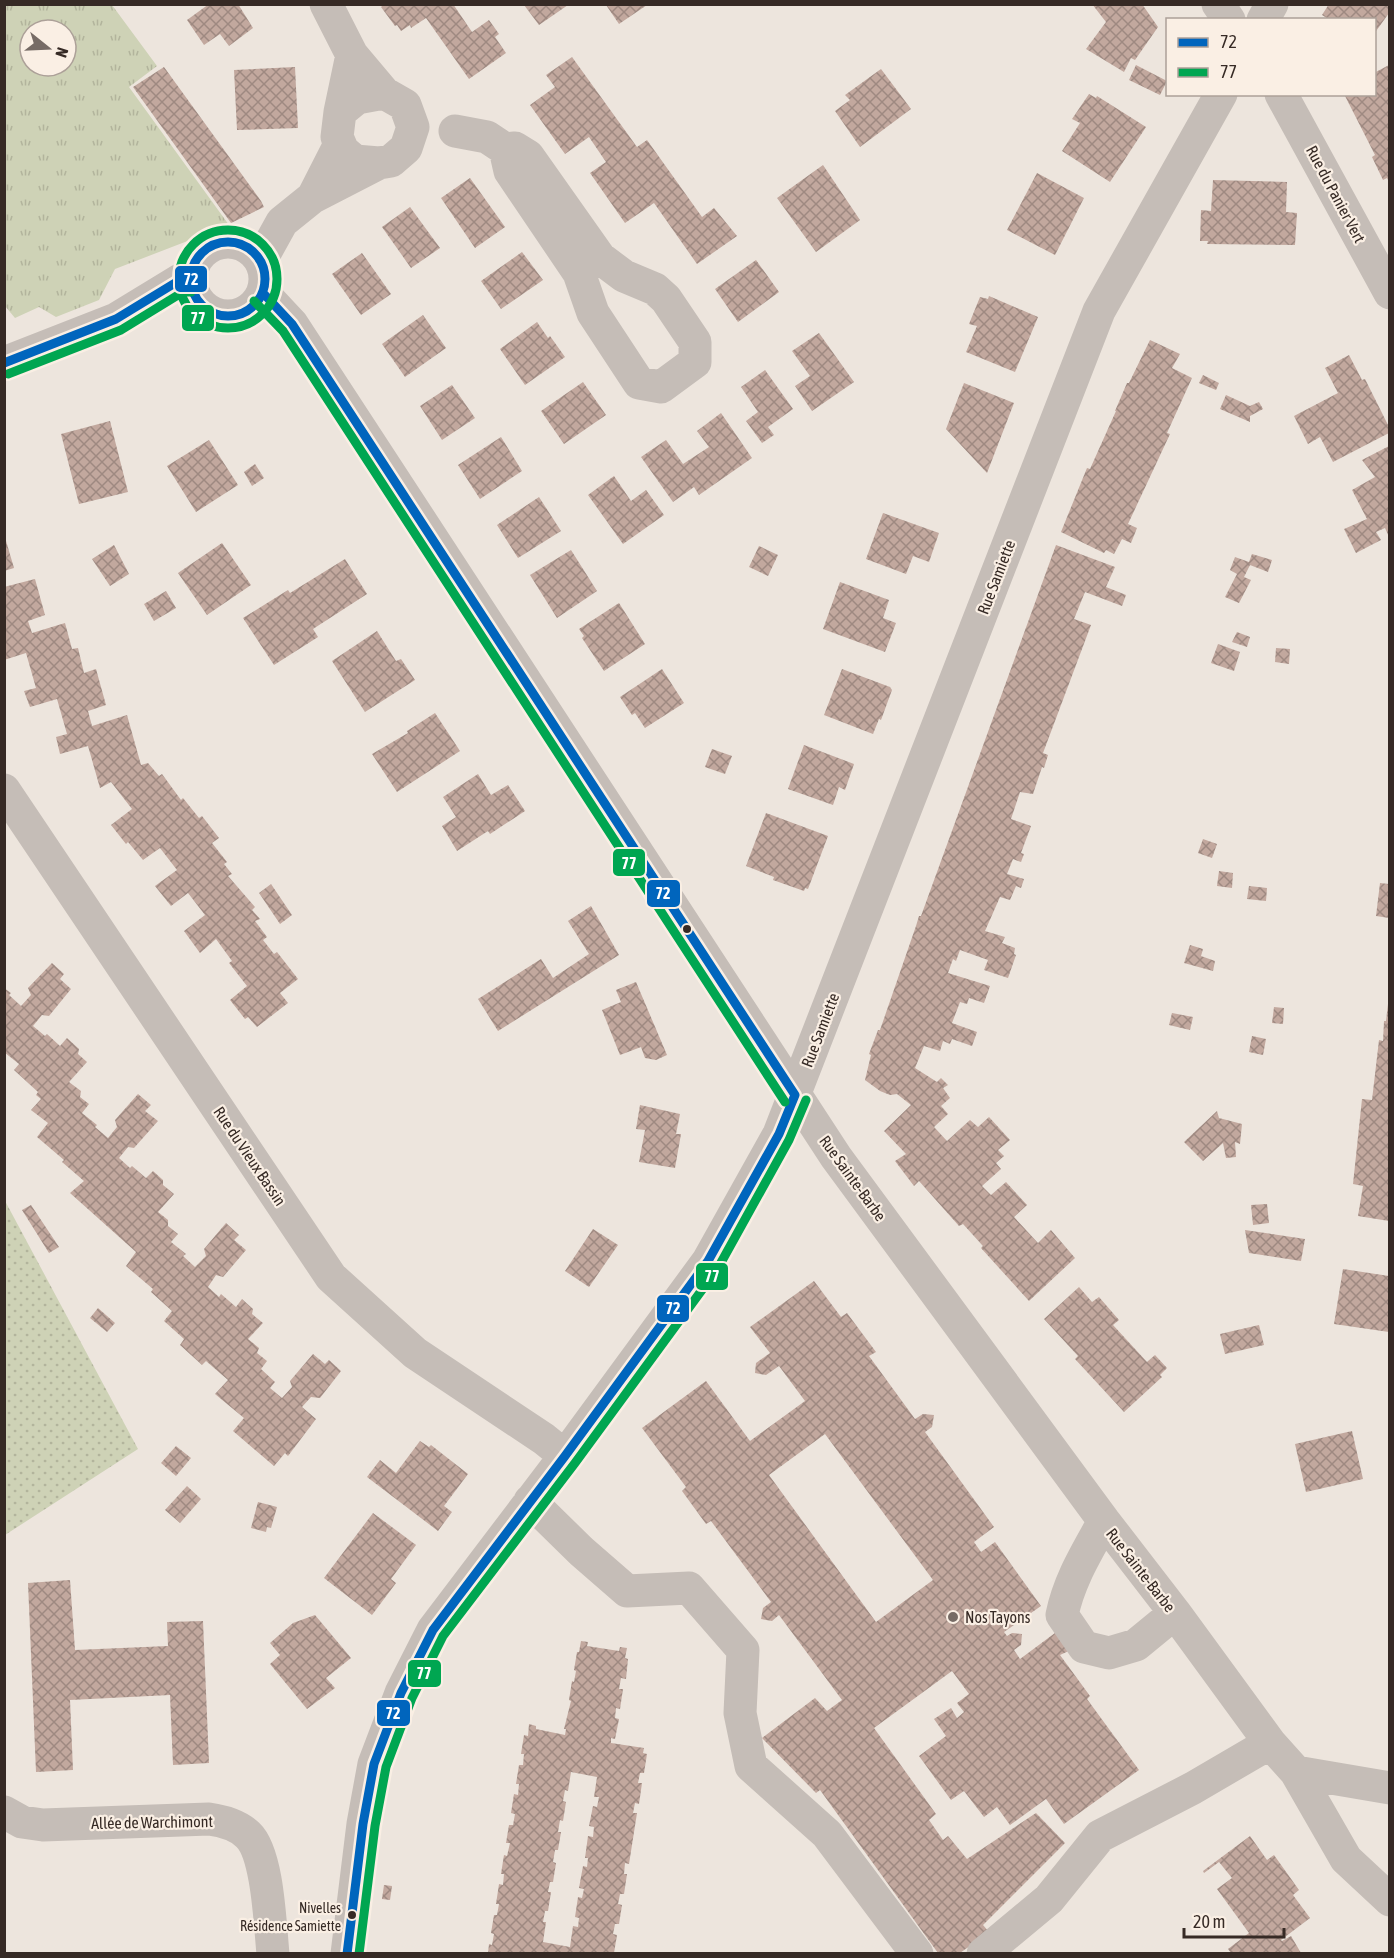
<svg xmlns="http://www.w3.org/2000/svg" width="1394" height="1958" font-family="'Asap Condensed',sans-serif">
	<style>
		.grass { fill: url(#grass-tufts); fill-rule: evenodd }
		.garden { fill: url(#garden-dots) }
		.building { fill: url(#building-cross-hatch); fill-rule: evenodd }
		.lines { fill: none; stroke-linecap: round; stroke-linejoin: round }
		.minor { stroke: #c5bdb7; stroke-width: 33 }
		.bus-1-casing { stroke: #faefe4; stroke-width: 14 }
		.bus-2-casing { stroke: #faefe4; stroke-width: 14 }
		.bus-1 { stroke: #0065bd; stroke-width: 9 }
		.bus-2 { stroke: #00a651; stroke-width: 9 }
		.bus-dot { fill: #362a25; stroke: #faefe4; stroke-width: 2 }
		.poi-dot { fill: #766b65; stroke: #faefe4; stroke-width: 2 }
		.labels { text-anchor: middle; stroke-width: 4.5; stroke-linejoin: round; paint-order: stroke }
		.bus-label { font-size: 14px; fill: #362a25; stroke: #faefe4; text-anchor: end }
		.street-label { font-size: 16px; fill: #362a25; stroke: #faefe4 }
		.poi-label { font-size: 16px; fill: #362a25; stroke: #faefe4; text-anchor: start }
		.line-badge { stroke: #faefe4; stroke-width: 2 }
		.badge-label { font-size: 16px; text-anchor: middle; font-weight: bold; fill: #fff }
	</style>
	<defs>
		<pattern id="grass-tufts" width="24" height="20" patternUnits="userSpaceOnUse" patternTransform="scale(1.5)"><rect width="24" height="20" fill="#ced2b6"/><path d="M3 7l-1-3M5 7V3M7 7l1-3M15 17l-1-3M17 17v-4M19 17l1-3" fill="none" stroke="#b2b49c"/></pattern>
		<pattern id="garden-dots" width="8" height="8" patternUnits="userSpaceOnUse" patternTransform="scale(1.5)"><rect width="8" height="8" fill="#ced2b6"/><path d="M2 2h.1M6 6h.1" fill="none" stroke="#b2b49c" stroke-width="1.8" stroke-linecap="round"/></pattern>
		<pattern id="building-cross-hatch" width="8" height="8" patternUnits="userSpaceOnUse" patternTransform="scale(1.5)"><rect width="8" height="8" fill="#c2a89e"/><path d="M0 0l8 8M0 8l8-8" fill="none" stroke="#9e8981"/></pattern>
	</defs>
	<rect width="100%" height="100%" fill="#ede5dd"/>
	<path class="grass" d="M4,5H112L157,66L129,87L229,225L115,269L99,300L56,317L39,307L15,318L5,306ZM30,30H66V66H30Z"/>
	<path class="garden" d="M4,1199L138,1449L5,1535H4Z"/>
	<path class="building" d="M209,4H238L253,28L229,46L220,34L204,45L187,20Z
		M384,4H453L472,32L489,20L499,34L495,37L506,53L469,79L426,18L411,28L410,25L401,31L397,25L395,26L381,7Z
		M1092,4H1142L1158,27L1135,60L1131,58L1124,72L1086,49L1106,22Z
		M1329,4H1389V13L1374,34V20H1330L1322,15Z
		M524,5H568L539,25Z
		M606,5H647L619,24Z
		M572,57L637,147L647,140L702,217L714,208L737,236L697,264L654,203L625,223L590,173L606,162L589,137L565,154L530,105L555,87L546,75Z
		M1136,65L1167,81L1160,95L1129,80Z
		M1389,65V182L1387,178L1383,180L1372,157L1375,155L1344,94H1374V73Z
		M164,67L261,201L264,207L231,223L133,87Z
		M295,67L298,128L237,130L234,70Z
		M881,69L911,109L860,147L835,111L850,100L845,95Z
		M1089,94L1096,98L1097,96L1146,127L1110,182L1062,151L1080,123L1072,119Z
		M823,165L860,220L816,252L777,198Z
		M1037,173L1084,198L1055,255L1007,230Z
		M470,178L505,227L475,248L441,198Z
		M1213,180L1287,182L1286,212L1297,213L1295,245L1207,244L1208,241H1200L1201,210L1211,211Z
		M410,207L440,248L411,268L382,227Z
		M522,252L543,280L501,309L481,281Z
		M362,253L391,294L361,315L332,274Z
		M756,260L779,292L738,322L715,289Z
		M989,296L1038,317L1015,372L966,352L977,326L969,324L980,297L988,299Z
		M423,315L446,348L405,377L382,344Z
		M537,322L548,338L550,336L565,357L525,385L500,349Z
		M819,333L854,382L812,411L795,386L810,376L792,351Z
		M1150,340L1180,354L1172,368L1192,378L1167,433L1170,434L1128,524L1137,528L1131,543L1122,539L1114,554L1106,550L1104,553L1061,532L1087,468L1090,469L1116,411H1115L1127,383H1129Z
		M1349,355L1362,380L1365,379L1389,427V433L1333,462L1320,437L1308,444L1294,416L1338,393L1325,368Z
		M765,370L793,409L768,427L774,435L762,443L746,421L758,412L741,387Z
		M1203,375L1219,383L1216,390L1199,383Z
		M583,382L606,415L564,444L541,411Z
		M964,383L1014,403L987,473L946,429Z
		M452,385L475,418L442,440L420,406Z
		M1226,395L1250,406L1259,402L1263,409L1250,416V422L1220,409Z
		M721,413L752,458L699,495L694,487L673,502L641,457L666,440L683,464L709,447L697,431Z
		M110,421L128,492L79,504L61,434Z
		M501,437L522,471L480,499L458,465Z
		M209,440L238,485L196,512L167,466Z
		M1389,446V537L1385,528L1376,532L1381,540L1356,553L1344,529L1367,519L1352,490L1375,477L1362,460Z
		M255,464L264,478L252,486L244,472Z
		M614,476L631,501L646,490L664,515L623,544L588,495Z
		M539,497L561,531L518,558L497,525Z
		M883,513L939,533L929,562L913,556L906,574L866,559Z
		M4,534L14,568L4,571Z
		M222,543L251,585L207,615L178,573Z
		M114,545L129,574L110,586L92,559Z
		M1056,545L1115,567L1106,587L1126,595L1122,606L1085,592L1074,619L1091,625L1043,753L1048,755L1044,768L1042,767L1033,794L1020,792L1011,819L1031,826L1021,853L1024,854L1021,862L1013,859L1007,874L1024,879L1021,888L1016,886L1010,900L1000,897L985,931L1005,937L1002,943L1015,948L1014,954L1016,955L1008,978L984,970L988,960L960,950L956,961L953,959L948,973L990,986L984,1003L969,998L967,1004L960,1002L952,1023L977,1032L972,1046L952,1039L950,1044L943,1041L940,1051L924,1046L915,1068L937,1082L941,1078L948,1085L943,1088L950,1098L941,1106L948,1114L934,1127L947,1141L970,1120L978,1127L989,1117L1010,1140L998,1150L1004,1156L996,1163L1001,1169L982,1186L991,1195L1006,1182L1027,1205L1014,1217L1038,1243L1051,1230L1075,1258L1029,1301L981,1248L983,1246L963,1224L959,1226L919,1181L914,1186L895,1161L906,1154L884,1131L911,1105L897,1094L890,1095L880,1091L865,1080L871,1055L869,1054L878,1030H880L916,926L919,916H921Z
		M759,546L778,555L768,576L749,567Z
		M571,550L597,591L557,618L530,575Z
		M1252,554L1272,560L1268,572L1250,565L1244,577L1251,580L1239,603L1225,597L1237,574L1230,570L1235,557L1249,562Z
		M345,559L367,594L313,629L318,637L274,665L243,618L288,590L290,593Z
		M35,579L45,615L28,621L32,633L65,623L72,649L78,648L84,673L96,669L106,705L88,711L92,726L127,715L141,765L148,763L159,776L162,774L181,800L183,798L199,818L202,816L219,838L212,843L227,862L224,864L232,874L228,876L255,907L252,910L260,919L255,921L267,937L263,940L274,954L277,952L298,979L280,993L288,1003L257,1027L248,1017L245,1019L230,1000L247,986L229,963L232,961L216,939L200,953L184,931L205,915L188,893L171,906L155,886L177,870L160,848L143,860L128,842L126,844L111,825L132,809L111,782L100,788L88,746L60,754L56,737L67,734L57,699L30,707L24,691L36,688L26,653L4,660V587Z
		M840,582L889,600L883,618L896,623L885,652L823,629Z
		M166,591L176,608L154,621L144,604Z
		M619,603L645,644L604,671L582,638L584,636L579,629Z
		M377,631L396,661L401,659L415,680L365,712L332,661Z
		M1237,632L1250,637L1247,647L1232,642Z
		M1218,644L1240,652L1234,671L1211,663Z
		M1276,648L1290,649L1289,664L1275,662Z
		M662,669L684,703L645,728L635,713L632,715L620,697Z
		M842,669L890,687L892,690L881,720L879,719L873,734L824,715Z
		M435,713L460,751L397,792L372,754L408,733L407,731Z
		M804,745L854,764L845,790L839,787L833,805L788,789Z
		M712,749L732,756L725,774L705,767Z
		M478,774L491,795L508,785L525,811L490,834L488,831L457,851L442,826L456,817L443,797Z
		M766,813L828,836L808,889L805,888L804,891L773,880L774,877L746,866Z
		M1203,839L1217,844L1212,858L1198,853Z
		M1219,871L1233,873L1232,888L1217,886Z
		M1380,883L1389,884V918L1376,916Z
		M271,884L292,915L280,924L259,893Z
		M1249,886L1267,888L1266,901L1247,899Z
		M591,906L619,955L498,1031L478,999L541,959L553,978L589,954L568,921Z
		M1190,945L1203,949L1201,956L1215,961L1213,971L1184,963Z
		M52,963L64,974L60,979L71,989L49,1016L42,1015L33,1026L45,1036L47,1034L60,1046L67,1038L79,1049L78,1054L87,1062L69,1082L81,1091L80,1097L89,1104L82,1113L97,1125L95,1127L108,1138L117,1127L115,1120L138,1094L151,1105L145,1111L158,1121L134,1148L128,1147L119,1158L130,1168L132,1166L146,1178L153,1171L163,1180V1185L174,1194L158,1212L168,1220V1226L178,1234L171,1242L186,1254L183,1256L195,1267L206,1256L204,1249L226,1223L239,1235L234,1240L246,1250L223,1277L216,1275L208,1287L219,1297L221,1294L236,1307L242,1299L253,1309L252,1314L263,1323L248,1339L259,1348L257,1353L267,1361L261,1369L275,1382L270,1388L282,1398L292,1387L290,1381L313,1354L325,1364L329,1360L341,1371L320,1398L311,1397L302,1407L316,1419L288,1456L285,1453L274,1466L233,1431L244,1418L215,1394L228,1380L206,1361L202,1365L180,1345L184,1339L164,1321L172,1311L151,1292L153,1289L126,1266L136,1252L70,1193L84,1181L62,1162L64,1160L37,1137L48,1123L31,1110L41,1099L36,1095L38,1092L14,1070L19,1064L4,1052V988L11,993L9,995L21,1006L31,995L28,988Z
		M636,982L667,1055L656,1060L645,1058L641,1047L620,1055L602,1010L621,1002L616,990Z
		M1388,1004H1389V1221L1358,1216L1363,1186L1353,1184L1362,1099L1372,1100L1379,1040L1383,1041L1384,1021H1386Z
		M1274,1007L1284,1008L1283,1024L1272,1023Z
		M1172,1013L1193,1017L1190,1030L1169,1025Z
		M1252,1036L1266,1039L1263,1055L1249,1052Z
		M640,1105L680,1114L676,1134H681L675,1168L639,1162L645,1130L636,1129Z
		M1217,1111L1219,1118L1242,1124L1240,1144L1235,1142L1236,1157L1226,1158L1223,1143L1203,1161L1184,1142Z
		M1267,1204L1269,1223L1253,1225L1251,1205Z
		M31,1205L59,1247L49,1253L22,1210Z
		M593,1229L618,1245L589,1287L565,1271Z
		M1245,1230L1305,1239L1301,1261L1249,1253Z
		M1343,1269L1389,1276V1332L1334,1324Z
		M814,1281L841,1317L847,1313L876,1352L869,1356L915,1419L923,1414L934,1415L932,1427L925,1432L994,1527L974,1542L981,1552L995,1542L1041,1606L1004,1632L1007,1636L1012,1633L1022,1634L1021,1645L1014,1650L1020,1659L1059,1630L1073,1649L1060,1655L1090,1696L1087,1699L1139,1770L1064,1824L1046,1799L1010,1825L997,1807L984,1817L964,1791L951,1800L919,1756L946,1736L934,1719L951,1708L957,1718L964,1712L957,1703L969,1694L952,1671L874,1728L936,1814L929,1820L943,1840L948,1836L967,1859L1036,1813L1065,1843L983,1925L989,1932L960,1953H938L820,1790L816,1793L762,1738L815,1698L827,1711L842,1700L779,1615L772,1621L761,1619L763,1608L771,1602L711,1521L706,1524L682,1491L686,1487L642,1428L706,1381L750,1441L805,1401L779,1366L766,1375L755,1373L756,1363L770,1353L750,1327ZM825,1434L933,1580L876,1622L769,1475Z
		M1079,1287L1092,1302L1099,1297L1119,1320L1113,1325L1147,1362L1155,1355L1167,1368L1160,1375L1162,1377L1124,1412L1075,1359L1078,1356L1044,1319Z
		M98,1308L115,1323L107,1332L90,1318Z
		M1259,1325L1264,1345L1225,1354L1220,1334Z
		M1352,1431L1363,1479L1306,1492L1295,1444Z
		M420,1441L429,1447L431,1445L468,1474L444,1506L452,1512L438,1531L367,1477L380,1460L396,1473Z
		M176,1446L191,1458L176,1476L161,1463Z
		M187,1486L201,1499L180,1523L165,1510Z
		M258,1502L277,1507L271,1528L267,1527L266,1532L251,1528Z
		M373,1513L416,1545L391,1579L396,1583L372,1615L324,1578Z
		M70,1580L75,1650L168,1646L167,1622L203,1621L209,1763L173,1765L170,1695L70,1700L73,1770L36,1772L28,1583Z
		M315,1615L351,1658L326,1678L335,1688L307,1709L270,1664L280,1655L270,1643L293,1623Z
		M581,1641L588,1642L587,1646L619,1651L620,1647L627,1648L625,1658L628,1659L626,1679L621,1678L619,1689H623L620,1709L616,1708L615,1718L619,1719L615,1739L611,1738V1743L644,1748L643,1753L647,1754L644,1773H640L638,1783H642L639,1804L635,1803L633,1813H637L629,1864L625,1863L624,1874H627L624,1894H620L618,1904L622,1905L619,1924H615L613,1934L617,1935L614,1953H488L489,1944L492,1945L494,1934L491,1933L494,1915H497L499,1904H496L499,1884L503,1885L504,1874H501L504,1855L507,1856L510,1843H506L509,1825H513L515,1814L511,1813L514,1794L518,1795L519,1784H516L519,1765H523L524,1754H521L524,1735L528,1736L529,1724L536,1726V1729L565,1735L566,1729H564L571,1701L569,1700L572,1681L574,1682L576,1671L574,1670L577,1652H579ZM571,1772L597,1777L594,1797H599L597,1807L593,1806L589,1826L594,1827L593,1837L588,1836L585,1858H588L587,1867L583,1866L579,1888L584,1889L582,1898L578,1897L575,1917L579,1918L578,1927L573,1926L570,1947L543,1942L546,1922H543L545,1911H548L551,1892H548L550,1882H553L556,1863L553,1862L555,1850H558L561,1832H558L560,1820L563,1821L566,1802L563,1801L565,1790L568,1791Z
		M1250,1836L1267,1860L1274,1855L1299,1890L1293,1895L1310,1918L1281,1940L1282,1941L1291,1936L1301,1953H1231L1228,1949L1249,1933L1217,1889L1232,1878L1219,1862L1204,1873L1203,1871Z
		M384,1885L392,1886L390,1900L382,1899Z"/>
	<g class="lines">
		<path class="minor" d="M326,4L352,55
			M1218,4L1229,20
			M1263,20L1272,4
			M384,93L405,105L413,127L406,148L391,161L379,163L355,161L343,151L337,137L340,112L357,98Z
			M1281,94L1390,293
			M340,112L352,55L384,93
			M455,131L487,137L505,149L510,171L579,273L593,313L639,383L661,387L695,362V342L666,299L655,289L624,276L600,258L528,156L515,148L505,149
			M340,144L313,197L379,163
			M191 279a37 37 0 1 1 74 0a37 37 0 1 1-74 0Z
			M261,260L282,222L313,197
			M263,293L292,324L836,1157L1104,1521L1175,1613L1270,1743L1296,1772L1346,1859L1390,1900
			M4,363L116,319L180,280H191
			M4,790L331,1277L415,1353L544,1439L565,1456
			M530,1501L581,1551L627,1591L689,1588L743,1650L740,1713L751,1766L827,1834L917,1954
			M1104,1521C1087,1552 1069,1580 1062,1615L1084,1647L1109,1653L1136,1645L1175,1613
			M1296,1772L1390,1788
			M4,1812L22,1822L43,1825L209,1819C223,1821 238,1825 248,1835C268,1854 270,1925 273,1954
			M347,1954L363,1824L374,1764L401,1693L433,1630L565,1456L708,1261L779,1134L1099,311L1221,94
			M983,1954L1049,1899L1100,1836L1193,1788L1270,1743"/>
		<g class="bus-1-casing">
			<path id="bus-1" d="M191 279a37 37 0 1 1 74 0a37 37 0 1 1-74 0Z
				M263,293L292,324L795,1095
				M4,363L116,319L180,280H191
				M347,1954L363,1824L374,1764L401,1693L433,1630L565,1456L708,1261L779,1134L795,1095"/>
		</g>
		<g class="bus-2-casing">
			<path id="bus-2" d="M179 279a49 49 0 1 1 98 0a49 49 0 1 1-98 0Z
				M254,301L283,331L785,1102
				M8,374L121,330L183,292H191
				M359,1954L375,1826L386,1767L412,1698L443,1636L575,1463L718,1268L789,1140L806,1100"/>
		</g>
		<use href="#bus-1" class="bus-1"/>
		<use href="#bus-2" class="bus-2"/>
	</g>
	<g class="bus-dot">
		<circle cx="687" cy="929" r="5"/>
		<circle cx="352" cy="1915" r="5"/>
	</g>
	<circle class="poi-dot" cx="953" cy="1617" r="6"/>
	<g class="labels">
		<g class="bus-label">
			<text x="341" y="1913">Nivelles<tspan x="341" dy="18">Résidence Samiette</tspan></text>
		</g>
		<g class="street-label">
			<text transform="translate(1336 194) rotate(62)" y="6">Rue du Panier Vert</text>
			<text transform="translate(996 577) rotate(-69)" y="6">Rue Samiette</text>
			<text transform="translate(820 1030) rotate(-69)" y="6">Rue Samiette</text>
			<text transform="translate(250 1156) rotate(56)" y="6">Rue du Vieux Bassin</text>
			<text transform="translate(853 1178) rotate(54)" y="6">Rue Sainte-Barbe</text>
			<text transform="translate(1141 1570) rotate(52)" y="6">Rue Sainte-Barbe</text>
			<text transform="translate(152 1822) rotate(-1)" y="6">Allée de Warchimont</text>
		</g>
		<g class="poi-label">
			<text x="965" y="1623">Nos Tayons</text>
		</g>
	</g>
	<g class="line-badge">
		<rect x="174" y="265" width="34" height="28" rx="6" fill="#0065bd"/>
		<rect x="181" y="304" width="34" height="28" rx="6" fill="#00a651"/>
		<rect x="612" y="848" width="34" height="29" rx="6" fill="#00a651"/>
		<rect x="646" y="879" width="35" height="29" rx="6" fill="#0065bd"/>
		<rect x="695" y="1262" width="34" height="29" rx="6" fill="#00a651"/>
		<rect x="656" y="1294" width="34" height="29" rx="6" fill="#0065bd"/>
		<rect x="407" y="1659" width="35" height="29" rx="6" fill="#00a651"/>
		<rect x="376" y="1699" width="35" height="28" rx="6" fill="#0065bd"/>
	</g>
	<g class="badge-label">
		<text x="191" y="285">72</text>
		<text x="198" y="324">77</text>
		<text x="629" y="869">77</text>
		<text x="663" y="899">72</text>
		<text x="712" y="1282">77</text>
		<text x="673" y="1314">72</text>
		<text x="424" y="1679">77</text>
		<text x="393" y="1719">72</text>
	</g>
	<rect width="1394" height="1958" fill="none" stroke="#362a25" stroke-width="12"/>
	<rect x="1166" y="18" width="210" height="78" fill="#faefe4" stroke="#aca098" stroke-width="1.5"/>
	<rect x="1178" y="38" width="30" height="9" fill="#0065bd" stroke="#aca098" stroke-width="1.5"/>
	<text x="1220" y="48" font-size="18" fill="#362a25">72</text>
	<rect x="1178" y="68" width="30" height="9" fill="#00a651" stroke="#aca098" stroke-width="1.5"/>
	<text x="1220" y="78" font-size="18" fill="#362a25">77</text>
	<g transform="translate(48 48) rotate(108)"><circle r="28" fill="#faefe4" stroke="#aca098" stroke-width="1.5"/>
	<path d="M0-4.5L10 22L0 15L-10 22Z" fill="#766b65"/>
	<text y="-9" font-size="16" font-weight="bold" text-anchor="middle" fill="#362a25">N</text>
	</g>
	<path d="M1184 1928v9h100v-9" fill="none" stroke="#362a25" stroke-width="3"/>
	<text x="1193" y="1928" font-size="18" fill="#362a25" stroke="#faefe4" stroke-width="4.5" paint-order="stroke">20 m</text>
</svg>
